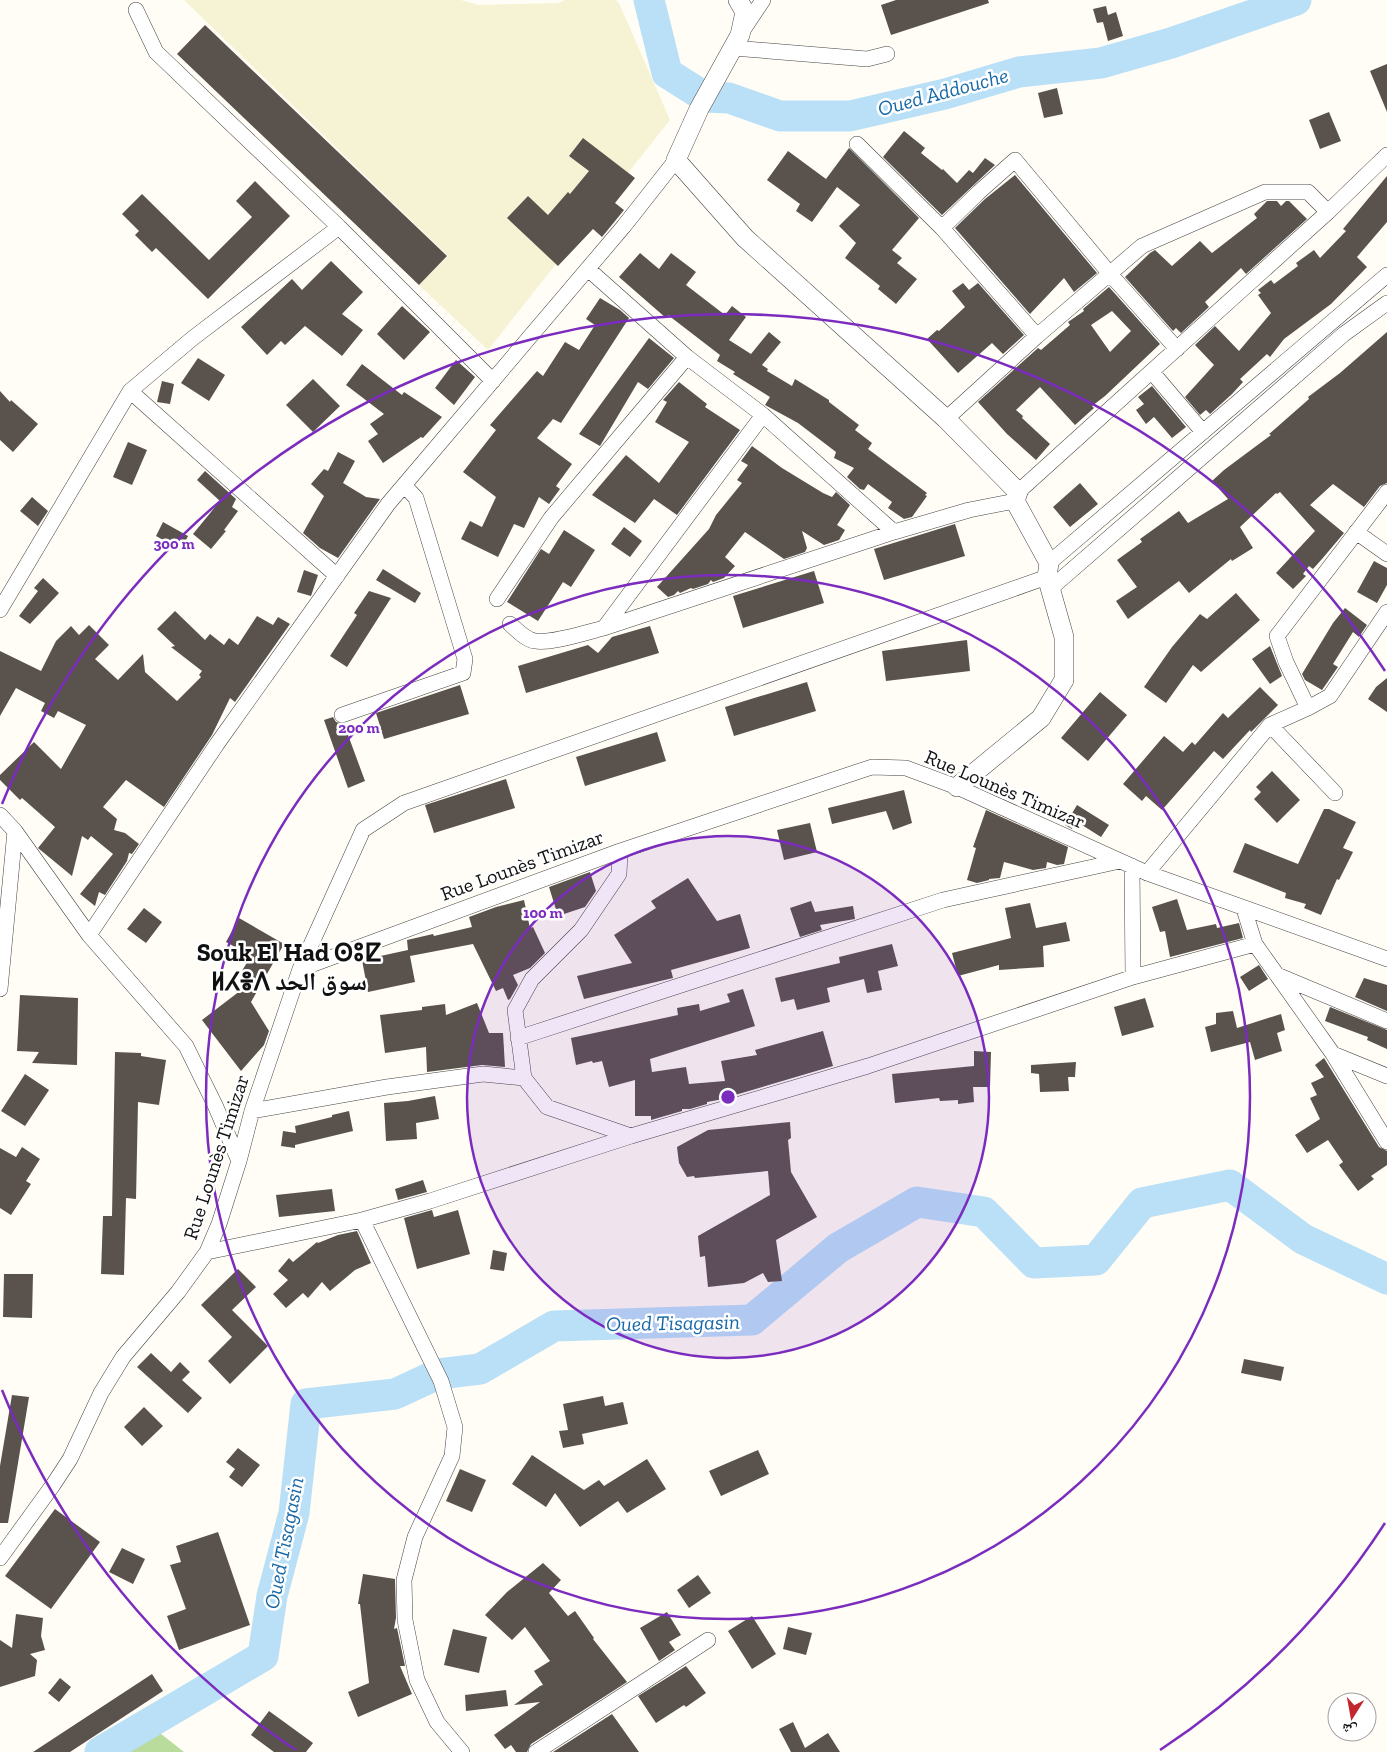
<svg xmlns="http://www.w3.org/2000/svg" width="1387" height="1752" font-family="'Zilla Slab','Noto Naskh Arabic','Noto Sans Tifinagh',serif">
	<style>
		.farmland { fill: #f6f3d4 }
		.forest { fill: #b9dc9c }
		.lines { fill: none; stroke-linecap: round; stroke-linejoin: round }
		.river { stroke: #b9e0f7; stroke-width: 31 }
		.building { fill: #5a524d; fill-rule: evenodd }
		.minor-casing { stroke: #444; stroke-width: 16 }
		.tertiary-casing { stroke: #444; stroke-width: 20 }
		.minor { stroke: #fff; stroke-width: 15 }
		.tertiary { stroke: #fff; stroke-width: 19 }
		.ring { fill: none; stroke: #7b2cbf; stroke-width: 2.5 }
		.labels { text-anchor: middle; stroke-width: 5; stroke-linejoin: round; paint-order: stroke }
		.street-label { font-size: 20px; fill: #111; stroke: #fff }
		.water-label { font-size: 21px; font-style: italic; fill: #1768a6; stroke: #fff }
		.district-label { font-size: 25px; font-weight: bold; fill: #111; stroke: #fff }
		.centre { fill: #7b2cbf; stroke: #fff; stroke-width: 2.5 }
		.ring-label { font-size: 15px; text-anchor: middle; font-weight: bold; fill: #7b2cbf; stroke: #fff; stroke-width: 5; stroke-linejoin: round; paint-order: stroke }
	</style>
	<rect width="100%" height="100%" fill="#fffdf5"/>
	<path class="farmland" d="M184,0H461L478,5L558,3L565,0H616L619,3L670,120L488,350L419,285L448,256Z"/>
	<path class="forest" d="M137,1715L184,1752H102Z"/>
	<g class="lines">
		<path class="river" d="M649,0L667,73L705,97L729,98L780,116H850L945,94L1019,72L1101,63L1171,43L1296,0
			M100,1752L263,1656L272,1596L294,1513L306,1404L395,1394L438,1374L480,1369L554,1326L752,1320L838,1248L917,1202L984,1212L1034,1263L1096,1260L1142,1203L1230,1185L1303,1239L1387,1279"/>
	</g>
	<path class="building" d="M896,0H988L989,3L891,35L881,5Z
		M1106,6L1108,15L1116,12L1123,36L1108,41L1103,22L1097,23L1093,9Z
		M205,25L447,256L419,285L177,54Z
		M1387,64V112L1370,71Z
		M1057,88L1063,114L1044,118L1038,93Z
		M1329,112L1341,141L1320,149L1309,120Z
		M904,131L925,148L921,153L942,170L943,169L957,183L969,170L973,173L985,158L995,165L942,215L883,157Z
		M583,138L635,178L615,203L624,210L602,237L593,229L558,266L507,218L528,196L548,215L568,192L570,194L589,171L569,156Z
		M849,148L919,218L892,250L902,258L897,263L917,279L896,304L878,289L880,286L845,258L856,243L839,226L860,205L837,187L812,222L796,211L800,204L767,180L788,151L826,179Z
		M1015,175L1097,273L1074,292L1064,278L1030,314L955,228L985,199Z
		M1387,176V222L1357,257L1367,267L1331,304L1284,339L1270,357L1267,354L1240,379L1243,382L1232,394L1210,414L1206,410L1200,415L1185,397L1214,365L1195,345L1215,326L1239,351L1271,313L1258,295L1261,293L1258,290L1271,280L1274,284L1298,266L1296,263L1314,250L1320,258L1346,231L1343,229Z
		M255,181L290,216L208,299L156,248L152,252L135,235L139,231L122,214L142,194L209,260L252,217L236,201Z
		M1267,201H1277L1281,206L1286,201H1289L1307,219L1246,274L1241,268L1205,302L1209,307L1181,333L1176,328L1173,331L1125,277L1150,253L1155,250L1172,266L1200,241L1212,253L1257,218L1254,214Z
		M640,253L659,269L671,253L696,272L686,285L725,315L732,306L746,317L729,340L751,354L769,332L781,342L762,365L768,369L767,371L792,386L795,379L829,400V402L859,425L855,430L872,443L868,449L927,493L925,495L927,496L912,517L904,519L888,508L892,502L868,484L864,490L860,489L847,477L854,468L834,458L836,452L798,423L765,405L770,397L733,374L735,372L717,361L720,355L668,315L666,318L619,277Z
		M331,261L363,292L342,314L363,330L342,356L305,326L285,345L281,341L267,355L241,327L292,279L302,290Z
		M963,283L969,290L978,283L1024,335L1003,354L992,343L958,373L927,339L937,330L939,331L965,307L952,291Z
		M1109,287L1160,344L1105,396L1092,406L1094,408L1075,425L1040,387L1016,410L1023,416L1022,418L1050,444L1036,460L1007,434L978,402L1038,348L1041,350L1070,325L1068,322L1084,311L1083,309ZM1112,311L1131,331L1110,352L1091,325Z
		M600,298L620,310L629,318L561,423L553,419L537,438L572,464L556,486L560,489L549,504L539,497L524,528L514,524L498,557L461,539L470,521L482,527L496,497L463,472L496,430L490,425L537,371L543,376L565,342L579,350L595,325L586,319Z
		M402,306L430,332L404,360L377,334Z
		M1387,332V483L1380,486L1364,507L1333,484L1310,505L1344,533L1322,559L1313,569L1309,566L1303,574L1306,576L1293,589L1276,573L1315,531L1280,492L1277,494L1276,493L1240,527L1253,548L1232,561L1231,559L1189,593L1179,581L1128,619L1116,601L1137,587L1117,560L1142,542L1140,539L1179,511L1188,523L1228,499L1212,481L1224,470L1271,435L1269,434L1309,399L1308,397L1340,373Z
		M649,338L674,358L648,389L638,382L600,446L579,434Z
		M198,358L225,375L209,401L181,383Z
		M456,360L475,377L454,405L435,388Z
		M362,364L402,395L404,392L442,417L423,438L421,437L383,463L368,441L378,434L370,424L384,414L346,385Z
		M313,379L340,406L313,432L286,405Z
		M162,381L174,384L170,404L157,402Z
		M679,382L707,404L705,407L740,430L677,515L654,499L635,523L592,495L626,455L659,483L689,442L655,422L667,402L663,400Z
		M1152,386L1186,427L1172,438L1154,417L1146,424L1136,410L1144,404L1138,397Z
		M0,391L10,402L11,400L38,424L13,452L0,440Z
		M128,442L147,450L132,485L113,477Z
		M752,446L782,468L823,493L832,497L836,492L850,505L837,525L845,530L839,540L824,545L802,531L807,548L805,552L784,559L745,532L725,557L735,566L724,578L713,582L711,580L708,584L693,589L691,588L680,593L678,591L674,595L668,597L657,587L709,529L716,515L742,483L737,480L748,465L741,461Z
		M338,452L355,461L343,483L366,497L380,499L338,558L320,548L303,533L324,496L311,484L324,469L328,471Z
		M205,471L236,499L232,507L238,511L224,530L226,531L211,549L193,534L220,501L197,480Z
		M1080,483L1098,504L1070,527L1053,507Z
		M32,497L48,511L38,526L20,511Z
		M163,522L188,536L181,550L156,536Z
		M955,524L965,556L884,580L874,549Z
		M624,527L642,541L630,557L611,544Z
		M564,530L595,550L571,587L563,582L538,621L507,602L541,549L549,554Z
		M1374,561L1387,568V585L1377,603L1357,592Z
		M383,569L421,593L415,603L376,580Z
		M304,570L318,575L311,596L297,592Z
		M814,571L824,603L743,628L733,596Z
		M43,578L59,593L30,624L19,616L38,591L34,588Z
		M369,591L391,598L347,667L330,656L357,615L354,613Z
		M1236,593L1260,620L1201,672L1193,665L1166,703L1144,687L1172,647L1200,614L1207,619Z
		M1345,608L1367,625L1359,637L1353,632L1333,664L1338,667L1322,690L1305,680L1302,674L1333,623Z
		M175,611L205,640L210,634L224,645L229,638L238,645L257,616L273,625L278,617L290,624L235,702L230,698L212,735L164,807L126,780L103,807L117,819L114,830L125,833L139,844L132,854L129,853L127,861L105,895L99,892L95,906L80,894L113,854L91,836L88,840L82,836L72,876L38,848L55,827L22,798L20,800L0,780V775L34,742L61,769L86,725L58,711L54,718L41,711L45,703L16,688L0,716V651L41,671L56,641L71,626L79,635L89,625L109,645L95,659L118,680L143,654L145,672L177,701L201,677L199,675L202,671L171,647L175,646L157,629Z
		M650,626L659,653L526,693L518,666L588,645L598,653L612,637Z
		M967,640L970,671L886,681L882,651Z
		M1270,646L1282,676L1270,684L1252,659Z
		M1387,678V712L1368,699L1376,687Z
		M807,682L816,711L734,736L725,707Z
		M460,685L469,714L384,739L376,713Z
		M1260,687L1278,705L1251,732L1250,730L1223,759L1214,751L1162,810L1146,796L1142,801L1123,784L1164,736L1183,752L1192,742L1195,745L1223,713L1228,718Z
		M1100,692L1127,715L1088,761L1061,738Z
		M333,717L336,722L344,724L365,781L348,788L324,720Z
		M657,732L666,761L585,786L576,757Z
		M1272,771L1300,800L1277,823L1254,799L1261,792L1256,787Z
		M506,779L515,808L434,833L425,805Z
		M904,790L912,823L893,830L886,811L832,824L828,808Z
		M1077,805L1109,825L1101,837L1074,820L1072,829L1065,825Z
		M1324,809H1329L1356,822L1343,848L1353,852L1339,880L1337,879L1321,915L1304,908L1306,904L1285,898L1286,893L1233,872L1245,843L1298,864Z
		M986,810L1068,847L1064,864L1057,865L1047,862L1046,868L1033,870L1004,862L1000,878L989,879V880L977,883L967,880L976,848L973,847Z
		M810,823L817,852L784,860L777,830Z
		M590,872L596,891L585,907L558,916L549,887Z
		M688,878L717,921L740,914L750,948L671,970L673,978L584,999L577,976L632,963L614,935L656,908L651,901Z
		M1177,899L1187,930L1216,924L1217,928L1239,923L1243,938L1170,957L1165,931L1160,932L1152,907Z
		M524,900L530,928L533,927L545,953L530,968L513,975L518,985L510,999L508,1000L503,988L496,991L473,944L410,956L415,982L368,992L362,960L408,950L407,940L433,934L434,936L472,927L469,917L496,907Z
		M811,901L815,912L853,906L855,919L820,925L822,930L800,937L790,908Z
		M1030,903L1036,928L1066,922L1070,941L1043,946L1044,967L999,970V965L958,976L952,953L1011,938L1005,908Z
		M144,908L162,922L146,943L127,929Z
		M239,918L284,944L251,1002L269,1031L264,1045L241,1071L202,1020L253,981L240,974L251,956L226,942Z
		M892,944L898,966L878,971L882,990L867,993L864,979L827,988L830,1002L797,1010L794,999L781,1002L775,978L840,963L839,957Z
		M1259,965L1268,979L1249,991L1240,977Z
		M1364,978L1387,985V1011L1355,997Z
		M743,989L755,1026L650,1059L652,1072L686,1067L689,1084L725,1081L721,1061L757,1055L755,1050L823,1031L833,1066L718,1100L707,1102V1104L690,1109H682V1111L651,1120V1116H635V1080L609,1087L602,1061L593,1063L592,1061L576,1065L571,1038L678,1015L677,1008L699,1004L700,1011L730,1002L727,994Z
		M20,995L78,998L77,1065L32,1063L39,1052L17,1051Z
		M1145,998L1154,1027L1122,1036L1114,1007Z
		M477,1003L489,1033H503L505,1067L482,1065L427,1072L426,1047L385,1053L380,1015L422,1010V1007L445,1004L446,1015Z
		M1330,1007L1387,1030V1049L1367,1040L1368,1037L1325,1021Z
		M1233,1011L1237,1028L1281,1014L1285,1030L1277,1033L1282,1051L1255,1060L1250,1042L1211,1052L1205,1027L1216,1024V1013Z
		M974,1051L991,1052L990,1087H973L974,1102L958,1104V1100L940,1101L939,1098L895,1103L892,1074L974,1066Z
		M115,1052L141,1053V1056L166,1060L159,1105L138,1102L136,1199L126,1198L124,1275L101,1274L103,1216H112Z
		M1324,1058L1379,1147L1387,1151V1165L1371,1176L1374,1179L1358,1191L1339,1165L1343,1162L1328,1140L1307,1153L1295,1135L1320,1119L1310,1098L1317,1095L1311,1083L1324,1077L1315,1065Z
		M1076,1062L1075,1077H1068L1069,1091L1040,1092L1039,1074L1031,1073V1065Z
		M25,1074L49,1090L25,1126L1,1111Z
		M435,1096L439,1119L416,1123L417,1139L386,1141L384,1103L408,1101Z
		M349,1111L353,1131L295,1145V1148L281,1146L283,1131L296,1133L295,1126L332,1117V1115Z
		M790,1122L791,1138L788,1140L791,1172L817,1217L776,1240L782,1281L768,1282L763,1273L744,1283L708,1287L705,1256L700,1257L698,1236L770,1195L768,1171L695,1178L694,1176L687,1177L679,1163L677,1147L708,1130Z
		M22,1147L40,1159L26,1181L31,1184L11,1215L0,1208V1148L16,1157Z
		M423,1180L427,1192L398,1200L395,1189Z
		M332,1189L335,1211L279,1217L276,1195Z
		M432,1210L434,1217L458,1210L470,1254L417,1269L404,1218Z
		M357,1231L371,1263L355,1270L330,1291L322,1282L308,1298L303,1293L286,1308L273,1294L288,1280L278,1271L289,1258L293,1262L317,1242L318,1243L338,1235Z
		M493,1250L507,1253L504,1271L490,1269Z
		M238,1269L256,1287L232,1310L268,1346L230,1384L208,1361L232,1337L201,1305Z
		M4,1274H33L32,1318L3,1317Z
		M151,1353L171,1372L180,1362L190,1372L182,1380L202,1398L188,1413L137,1367Z
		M1244,1359L1284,1367L1281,1381L1241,1373Z
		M12,1395L29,1397L8,1523H0V1466Z
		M603,1396L605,1406L623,1402L628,1424L582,1434L584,1444L563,1448L559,1431L568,1430L563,1404Z
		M144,1407L163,1426L142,1446L124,1427Z
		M238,1448L260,1465L242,1487L229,1477L235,1469L226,1462Z
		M758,1450L769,1474L721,1496L709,1471Z
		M532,1455L584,1490L599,1480L604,1486L647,1459L666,1489L627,1513L618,1501L580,1527L555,1493L546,1507L512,1484Z
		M460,1469L486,1480L472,1512L446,1501Z
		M55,1509L100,1542L51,1609L5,1576Z
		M218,1532L250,1625L179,1650L167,1616L186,1609L170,1565L181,1562L176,1546Z
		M122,1548L145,1559L133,1584L109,1572Z
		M543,1563L561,1580L549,1593L568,1616L575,1611L594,1638L593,1639L627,1682L531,1744L527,1752H516L511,1745L505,1749L494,1735L540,1702L514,1705L540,1686L543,1685L534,1671L550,1661L525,1627L512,1640L485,1615L507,1592Z
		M363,1574L395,1579L396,1618L394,1629L397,1628L405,1666H400L412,1694L358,1717L348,1692L369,1683L360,1604H358Z
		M698,1575L711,1593L689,1608L677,1590Z
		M667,1612L681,1635L669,1642L675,1650L659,1661L640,1628Z
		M16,1614L43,1618L41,1636L45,1650L30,1654L37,1660L35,1676L0,1687V1640L12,1648Z
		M752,1616L776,1654L752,1669L728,1631Z
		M788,1627L812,1633L806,1655L783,1649Z
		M453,1629L487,1637L479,1673L444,1665Z
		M686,1666L706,1693L686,1707L684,1705L656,1723L638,1696Z
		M152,1674L163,1691L70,1752H33Z
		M60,1678L71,1687L59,1702L48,1693Z
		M506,1690L508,1706L466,1711L465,1695Z
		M269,1711L313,1743L306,1752H274L251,1735Z
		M612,1714L639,1752H553Z
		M793,1722L805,1748L828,1733L840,1752H791L779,1729Z"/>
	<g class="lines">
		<g class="minor-casing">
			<path id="minor" d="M136,10L156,52L339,227
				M743,30L763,0
				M733,48L867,59L887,54
				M857,144L942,228L1037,336
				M1328,212L1387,155
				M942,228L979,192L1015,160L1110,274L1177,349
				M588,269L687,357L763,415
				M1152,372L1203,432
				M130,391L337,576
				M946,419L1037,336L1142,246L1265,192H1308L1328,212L1018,492
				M894,532L763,415L604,628L894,532L969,510L1015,501
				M1356,532L1387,554
				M1049,563L1387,275
				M1051,588L1344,334L1387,303
				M497,599L551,518L687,357
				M0,610L130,391L193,338L339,227L493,381
				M510,624C517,630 526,640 535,641C551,644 587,632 604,628
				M1308,708L1286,662L1277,636L1387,492
				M342,715L463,673L465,659L416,498L404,485
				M1270,725L1335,793
				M0,815L15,831L89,935L186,1046L215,1105L239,1161
				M620,851L619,874L581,930L532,979L515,1010L524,1078L547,1107L631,1136
				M1132,866L1133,977
				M1147,873L1270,725L1308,708L1330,696L1387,612
				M1244,909L1255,944L1333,1054L1387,1142
				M89,935L217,744L388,504L624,226L676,160
				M300,969L620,851L872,767L906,768L957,787L1147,873L1387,959
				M1277,975L1387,1021
				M0,989L15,831
				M518,1038L943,900L1120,861
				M1333,1054L1387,1076
				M252,1111L387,1087L483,1074L524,1078
				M362,1220L441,1381L455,1427L452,1456L415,1537L404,1580L405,1620L417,1680L437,1722L462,1752
				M207,1252L362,1220L430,1201L631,1136L868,1066L1133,977L1255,944
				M0,1558L53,1485L70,1459L101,1393L123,1357L178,1292L207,1252L219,1224L239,1161L252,1111L300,969L363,830L404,803L1047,577
				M536,1752L708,1640"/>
		</g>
		<g class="tertiary-casing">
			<path id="tertiary" d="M738,0L745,12L740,35L699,109L676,160L745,238L946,419L1018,492L1015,501L1049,563L1047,577L1064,637V680L1041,718L957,787"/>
		</g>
		<use href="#minor" class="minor"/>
		<use href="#tertiary" class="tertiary"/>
	</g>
	<circle cx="728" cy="1097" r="261" fill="#7b2cbf" fill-opacity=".12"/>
	<g class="ring">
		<circle cx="728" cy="1097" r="261"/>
		<circle cx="728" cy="1097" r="522"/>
		<path d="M1385 1523A783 783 0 0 1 1160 1750M296 1750A783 783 0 0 1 2 1390M2 804A783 783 0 0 1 1385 671"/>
	</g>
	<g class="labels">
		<g class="street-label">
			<text transform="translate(1005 789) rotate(23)" y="7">Rue Lounès Timizar</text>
			<text transform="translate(522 865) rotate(-20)" y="7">Rue Lounès Timizar</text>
			<text transform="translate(216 1157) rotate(-72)" y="7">Rue Lounès Timizar</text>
		</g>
		<g class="water-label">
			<text transform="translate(943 92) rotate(-15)" y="7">Oued Addouche</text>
			<text transform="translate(673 1323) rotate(-1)" y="7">Oued Tisagasin</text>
			<text transform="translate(284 1543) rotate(-79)" y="7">Oued Tisagasin</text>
		</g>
		<g class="district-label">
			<text x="289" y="961">Souk El Had ⵙⵓⵇ<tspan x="289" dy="29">ⵍⵃⴻⴷ سوق الحد</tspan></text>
		</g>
	</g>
	<circle cx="728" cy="1097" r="8" class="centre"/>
	<g class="ring-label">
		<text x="174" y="549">300 m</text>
		<text x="359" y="733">200 m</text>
		<text x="543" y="918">100 m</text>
	</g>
	<g transform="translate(1352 1717) rotate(191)"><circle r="24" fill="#ffffff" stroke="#a0a0a0"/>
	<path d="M0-4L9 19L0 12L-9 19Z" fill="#c4262e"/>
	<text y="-8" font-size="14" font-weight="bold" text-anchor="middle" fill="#111111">ش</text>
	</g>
</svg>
